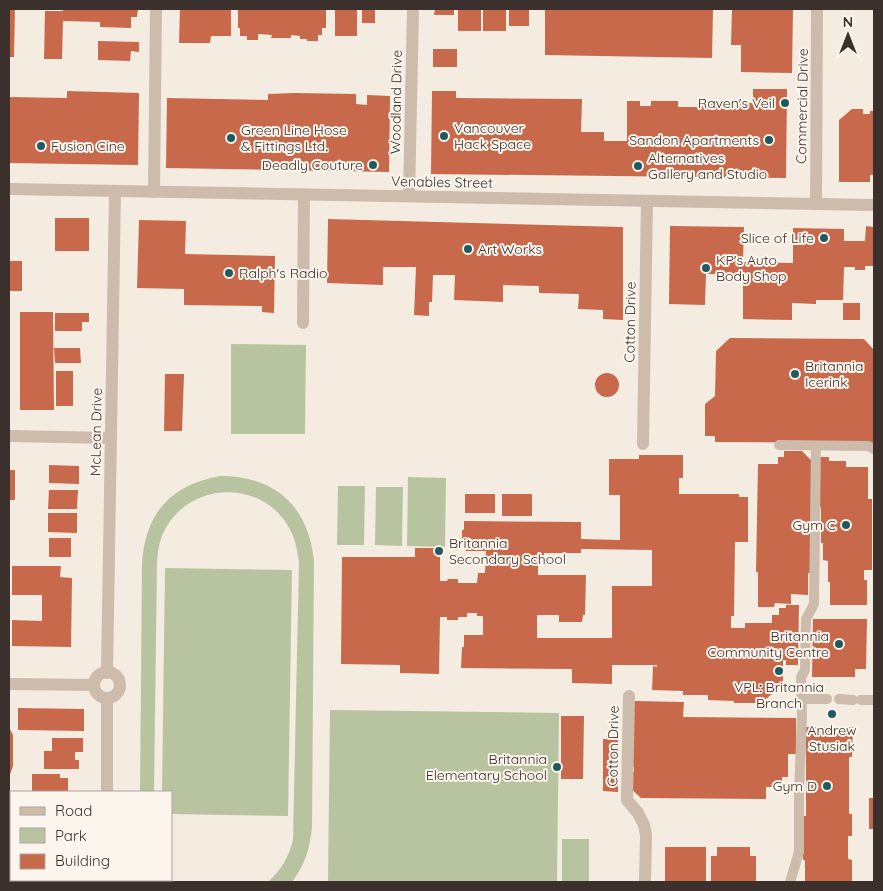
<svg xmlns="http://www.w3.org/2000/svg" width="883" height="891" font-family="Quicksand,sans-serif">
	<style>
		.green { fill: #b8c4a0 }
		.building { fill: #c8694b; fill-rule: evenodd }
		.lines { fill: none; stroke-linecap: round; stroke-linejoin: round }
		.pedestrian { stroke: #cdbbac; stroke-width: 10 }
		.minor { stroke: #cdbbac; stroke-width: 12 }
		.tertiary { stroke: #cdbbac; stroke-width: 12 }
		.poi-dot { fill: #1f5a5e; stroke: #fbf5ee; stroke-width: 2 }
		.labels { text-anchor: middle; stroke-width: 4; stroke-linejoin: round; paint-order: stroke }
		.street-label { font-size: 14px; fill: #3b302b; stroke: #fbf5ee }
		.poi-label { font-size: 14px; fill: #3b302b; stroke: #fbf5ee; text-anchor: start }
	</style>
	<rect width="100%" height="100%" fill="#f4ebe1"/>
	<path class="green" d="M231,344L306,345L305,434H231Z
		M220,476C276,476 309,507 314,562L312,827C310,848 305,865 292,882H268C281,870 289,857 293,840L299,562C297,549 295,537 288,526C262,481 194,481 167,526C160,537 158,549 157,562L154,792H140L142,562C146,512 171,485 220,476Z
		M408,477L446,478L445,547L407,546Z
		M338,486H365L364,545H337Z
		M376,487H403L402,546L375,545Z
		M165,568L292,570L288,816L171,814V792H162Z
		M330,710L559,713L557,882H328Z
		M562,839H589V882H562Z"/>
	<path class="building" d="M9,9H15L14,57H9Z
		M63,9H138L137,17H131V28L100,27V22L63,21L62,59H44L45,11H63Z
		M180,9H231V36H211L210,43H179Z
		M238,9H326V28H322V35H318V41H307V39H300V36L291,35V38H271L272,35L258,34V40H247V36H240V28H238Z
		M335,9H357V36H335Z
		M362,9H375V23H362Z
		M435,9H454V15H434Z
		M458,9H481V31H458Z
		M483,9H506V31H483Z
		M509,9H529V26H509Z
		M545,9H713L712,58L545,55Z
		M732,9H793L792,73L741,72V45H731Z
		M98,41L139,42V52L131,51L130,61L98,60Z
		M433,49H457V67H433Z
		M753,89H787L786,178L431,174L432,91H456V98L582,99L581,132H604V141H627V101H640V106H651V101H678V107H700V102H722V109H735V103H753Z
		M67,91L139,93L138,165L9,163V97L67,98Z
		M294,93L356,94V104L367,105V95L390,96L389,172L166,168L167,98L268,100V94Z
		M852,109H863V114H870V111H874V175H870V182H839V120Z
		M55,218H89V251H55Z
		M328,219L623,227V320L603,319V310L578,309L579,294L539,293V286L503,285V302L454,300L455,275H433L432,302H429V316L414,315L416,267H383V285L327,283Z
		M139,220L186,221L185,254L275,256L274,313L262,312V306L184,305V289L137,288Z
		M670,226L744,227L743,262L793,263V228L844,229V241H865L866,226L874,227V266H865V270H855V267H844L843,300H816V304L792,303V320L743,319V274H706L705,305L669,304Z
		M9,261H22V291H9Z
		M843,303H860V320H843Z
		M20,312H53L54,410H20Z
		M55,313H89V322H82V331H55Z
		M730,338L864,339L874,350V443L715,442V436H705V404L715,396L716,351Z
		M54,348H80L81,363H55Z
		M56,371H73V406H56Z
		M595 385a12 12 0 1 1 24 0a12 12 0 1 1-24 0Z
		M165,374H184L182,431H164Z
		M784,451H802L813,462L811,573H808V595L791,594V604L775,603L774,607H758V572H756L758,464H778V457H784Z
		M639,455H683V478H679V494H739V497H748V542H735L734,616H731V628H745V623H772V615H779V608H786V605H799L798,665H786V660H783V685L761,703H734V701L708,700V695H683V691L652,690L653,666L657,667V665H612V684L572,683V669L461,668L462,647H464V635H483V616H477V613H467V617H458V620H447V617H440L439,674L400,673V665L341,664L342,557H415V548H440V581H447L448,579H458V583H477L478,573H485L486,551H466V540H462V530H464V521L581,522V539L620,540V495H609V459H639ZM581,549L652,550V586H612V638H537V615H559V622H582L583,615H585L586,575H538V559H544V553H581Z
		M818,457H829V461H846V467H868V499H872V570H864V580H867V605H830V582H828V561L823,560V543H821V507H818Z
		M49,465L79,466V484L49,483Z
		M9,470H15V500H9Z
		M49,490H78L77,509H48Z
		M465,494H495V513H465Z
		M502,494H532V516H502Z
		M48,513H77V533L48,532Z
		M49,538H71V557H49Z
		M12,566H61L60,577L72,578L71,647L12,646V620L42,621V595H12Z
		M813,619H867L866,669H855V677H812Z
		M634,701L684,702L683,717L796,718V754H788V777H782V787H766V799L641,798L629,787V772H634V767H630Z
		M18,708L84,709V731L18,730Z
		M561,716H584L583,779H561Z
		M9,727L13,735V766L9,777Z
		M806,727H853L852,757H849V814H852V836H848V859L852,860V882H805V860H803V816H806Z
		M52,738H83V752H75V760H79V769H44V751H52Z
		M603,739H618V792L603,791Z
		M32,774H60V778H68V792H32Z
		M869,798H874V829H869Z
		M9,839L11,844V880H13L11,882H9Z
		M665,847H706V882H665Z
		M717,847H750V856H756V882H711V856H717Z"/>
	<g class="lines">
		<path class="pedestrian" d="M779,445L868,446L874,449
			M801,699H827
			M839,699L853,700
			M861,700H874
			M790,882L799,852V793L802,716L801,677L805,670L806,619L814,604L816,446"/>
		<path class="minor" d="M154,192L156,9
			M409,196L413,9
			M816,204L817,9
			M303,323L304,195
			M9,436L111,438
			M643,444L647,201
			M94 685a13 13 0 1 1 26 0a13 13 0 1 1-26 0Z
			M107,673L115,191
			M9,684L94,685
			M629,696L627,800L638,813L644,825L646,835L645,882
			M107,792V698
			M107,882V880"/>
		<path class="tertiary" d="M9,189L874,205"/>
	</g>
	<g class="poi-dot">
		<circle cx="785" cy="103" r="5"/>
		<circle cx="444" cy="136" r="5"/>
		<circle cx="231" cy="138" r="5"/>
		<circle cx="769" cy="140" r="5"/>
		<circle cx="41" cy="146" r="5"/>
		<circle cx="373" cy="165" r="5"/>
		<circle cx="638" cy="166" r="5"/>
		<circle cx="824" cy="238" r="5"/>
		<circle cx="468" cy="249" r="5"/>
		<circle cx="706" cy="268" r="5"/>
		<circle cx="229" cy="273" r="5"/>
		<circle cx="795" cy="374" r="5"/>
		<circle cx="846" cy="525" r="5"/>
		<circle cx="439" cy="551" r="5"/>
		<circle cx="839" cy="644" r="5"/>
		<circle cx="779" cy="671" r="5"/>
		<circle cx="832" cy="714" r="5"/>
		<circle cx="557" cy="767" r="5"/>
		<circle cx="827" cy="786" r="5"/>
	</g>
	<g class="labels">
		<g class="street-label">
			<text transform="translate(396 102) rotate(-89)" y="5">Woodland Drive</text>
			<text transform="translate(802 106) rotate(-89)" y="5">Commercial Drive</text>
			<text transform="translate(442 182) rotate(1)" y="5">Venables Street</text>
			<text transform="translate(630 322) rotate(-89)" y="5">Cotton Drive</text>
			<text transform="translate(96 432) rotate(-89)" y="5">McLean Drive</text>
			<text transform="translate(613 746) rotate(-89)" y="5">Cotton Drive</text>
		</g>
		<g class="poi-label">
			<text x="775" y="108" text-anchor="end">Raven's Veil</text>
			<text x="454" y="133">Vancouver<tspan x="454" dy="16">Hack Space</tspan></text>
			<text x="241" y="135">Green Line Hose<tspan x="241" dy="16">&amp; Fittings Ltd.</tspan></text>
			<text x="759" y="145" text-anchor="end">Sandon Apartments</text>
			<text x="51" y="151">Fusion Cine</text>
			<text x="648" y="163">Alternatives<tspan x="648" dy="16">Gallery and Studio</tspan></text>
			<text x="363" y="170" text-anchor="end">Deadly Couture</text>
			<text x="814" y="243" text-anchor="end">Slice of Life</text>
			<text x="478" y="254">Art Works</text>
			<text x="716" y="265">KP's Auto<tspan x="716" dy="16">Body Shop</tspan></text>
			<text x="239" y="278">Ralph's Radio</text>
			<text x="805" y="371">Britannia<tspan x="805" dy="16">Icerink</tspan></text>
			<text x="836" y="530" text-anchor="end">Gym C</text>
			<text x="449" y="548">Britannia<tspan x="449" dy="16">Secondary School</tspan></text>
			<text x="829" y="641" text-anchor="end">Britannia<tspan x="829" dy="16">Community Centre</tspan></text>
			<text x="779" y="692" text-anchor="middle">VPL: Britannia<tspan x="779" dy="16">Branch</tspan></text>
			<text x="832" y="735" text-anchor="middle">Andrew<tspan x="832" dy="16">Stusiak</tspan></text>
			<text x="547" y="764" text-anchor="end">Britannia<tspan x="547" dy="16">Elementary School</tspan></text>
			<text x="817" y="791" text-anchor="end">Gym D</text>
		</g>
	</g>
	<rect width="883" height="891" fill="none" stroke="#3b302b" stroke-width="20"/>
	<rect x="10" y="791" width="162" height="90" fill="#fbf5ee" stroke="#aea6a0"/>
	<rect x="20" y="807" width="25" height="8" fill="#cdbbac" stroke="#aea6a0"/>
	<text x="55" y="816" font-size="15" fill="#3b302b">Road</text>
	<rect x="20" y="828" width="25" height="15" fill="#b8c4a0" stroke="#aea6a0"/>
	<text x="55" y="841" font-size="15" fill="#3b302b">Park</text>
	<rect x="20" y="854" width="25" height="15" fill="#c8694b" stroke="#aea6a0"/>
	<text x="55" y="866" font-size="15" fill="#3b302b">Building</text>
	<g transform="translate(848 35)" stroke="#fbf5ee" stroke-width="4" paint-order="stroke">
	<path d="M0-4L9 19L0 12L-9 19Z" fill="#3b302b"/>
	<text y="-8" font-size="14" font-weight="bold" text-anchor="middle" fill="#3b302b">N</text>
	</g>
</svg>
